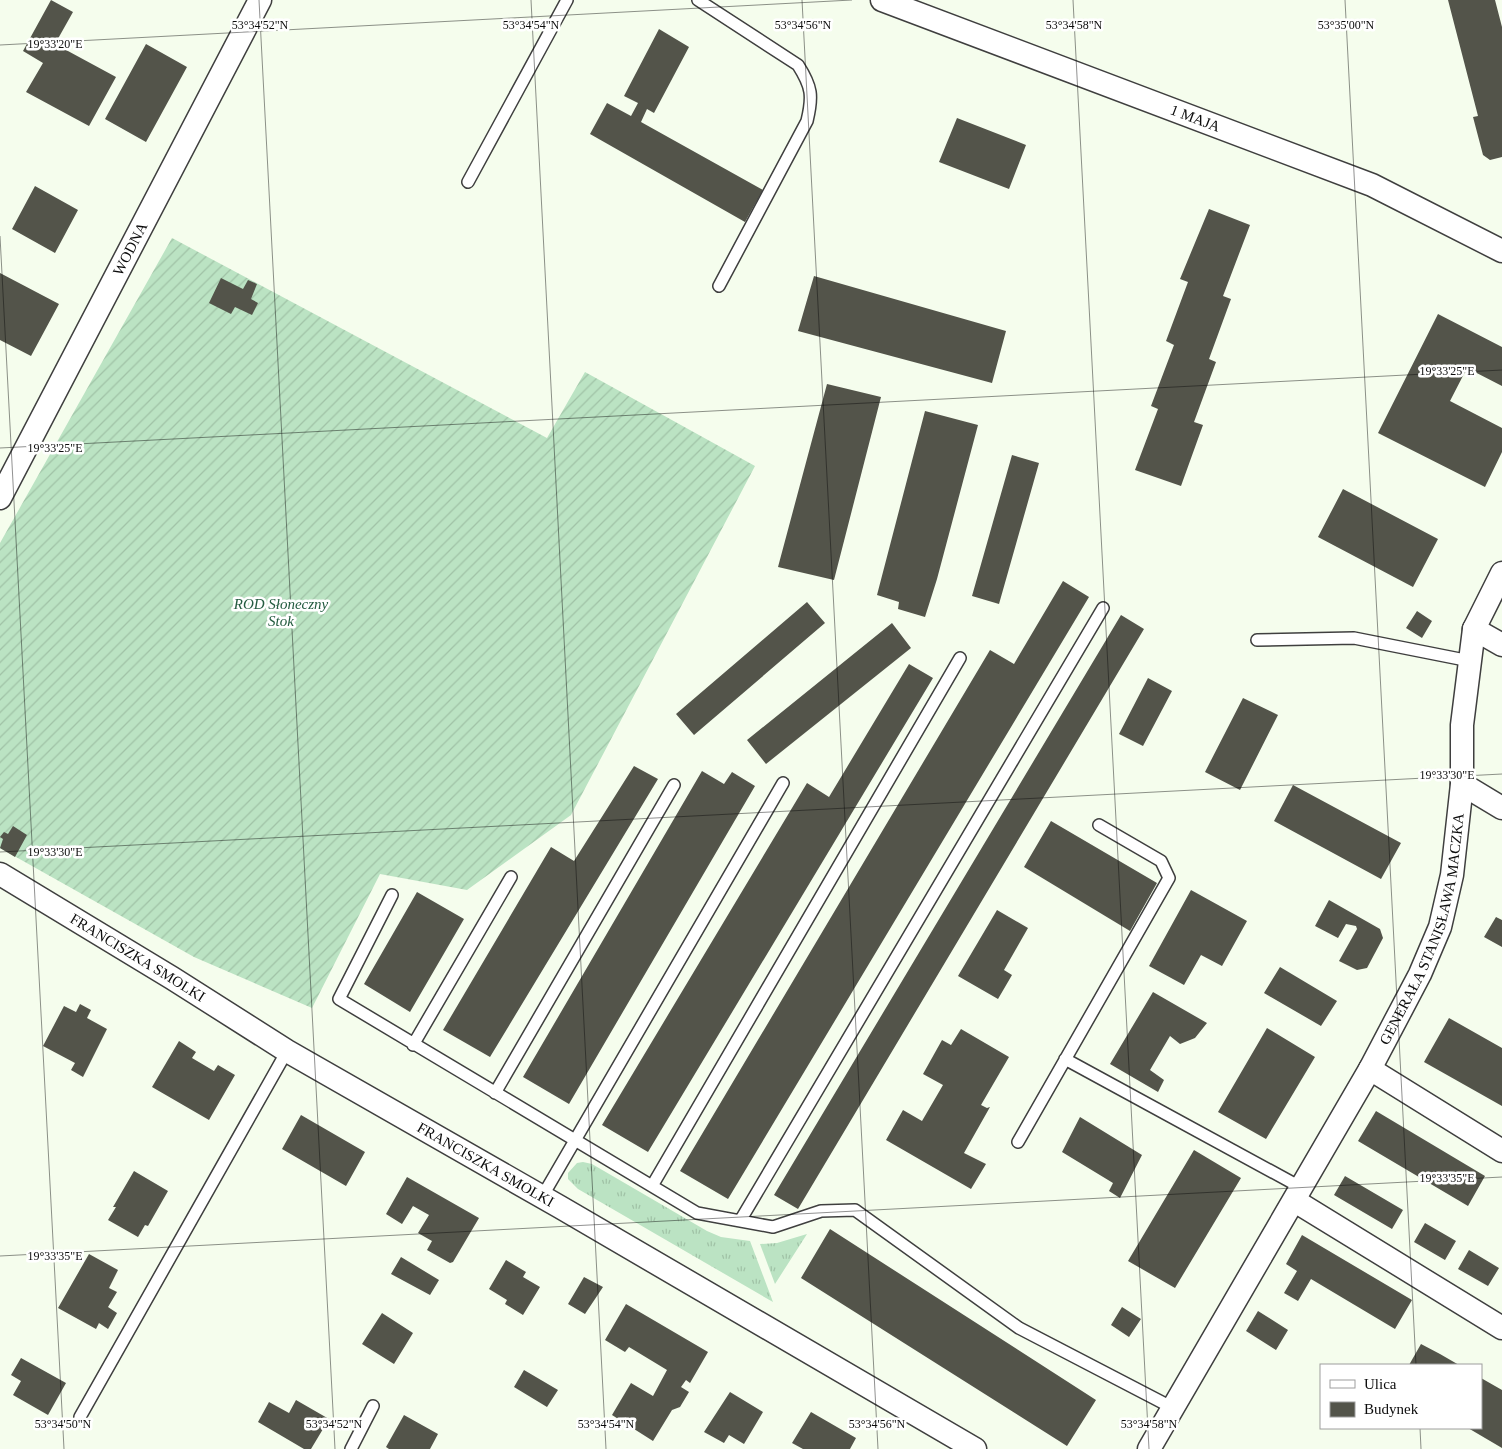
<svg xmlns="http://www.w3.org/2000/svg" width="1502" height="1449" font-family="'Times New Roman',serif">
	<style>
		.grass { fill: url(#grass-tufts) }
		.garden { fill: url(#garden-furrows) }
		.building { fill: #53544a }
		.lines { fill: none; stroke-linecap: round; stroke-linejoin: round }
		.lane-casing { stroke: #3f3f3f; stroke-width: 14 }
		.street-casing { stroke: #3f3f3f; stroke-width: 25 }
		.lane { stroke: #fff; stroke-width: 11 }
		.street { stroke: #fff; stroke-width: 22 }
		.ticks { fill: none; stroke: #0c0c0c; stroke-width: 1; stroke-opacity: 0.45 }
		.labels { text-anchor: middle; stroke-width: 5; stroke-linejoin: round; paint-order: stroke }
		.street-label { font-size: 15px; fill: #0c0c0c; stroke: #fff }
		.park-label { font-size: 15px; font-style: italic; fill: #245c40; stroke: #fff }
		.ticks-label { font-size: 12px; text-anchor: middle; fill: #0c0c0c; stroke: #fff; stroke-width: 5; stroke-linejoin: round; paint-order: stroke }
	</style>
	<defs>
		<pattern id="grass-tufts" width="24" height="20" patternUnits="userSpaceOnUse" patternTransform="scale(1.25)"><rect width="24" height="20" fill="#bbe3c3"/><path d="M3 7l-1-3M5 7V3M7 7l1-3M15 17l-1-3M17 17v-4M19 17l1-3" fill="none" stroke="#a0c2a6"/></pattern>
		<pattern id="garden-furrows" width="10" height="10" patternUnits="userSpaceOnUse" patternTransform="scale(1.25)"><rect width="10" height="10" fill="#bbe3c3"/><path d="M-1 1l2-2M0 10L10 0M9 11l2-2" fill="none" stroke="#a0c2a6"/></pattern>
	</defs>
	<rect width="100%" height="100%" fill="#f5fded"/>
	<path class="grass" d="M583,1162L592,1164L707,1231L721,1237L750,1241L773,1302L578,1189L568,1179V1173L577,1163Z
		M807,1234L775,1284L760,1244L777,1243Z"/>
	<path class="garden" d="M172,238L547,438L585,372L755,466L571,815L467,890L380,874L312,1008L194,957L0,848V543Z"/>
	<path class="building" d="M51,0L73,12L55,44L116,77L89,126L26,92L43,63L23,51Z
		M1448,0H1495L1502,27V157L1490,160L1483,155L1473,117L1478,116Z
		M659,29L689,47L654,113L647,109L641,122L763,190L745,222L590,134L607,103L631,116L638,103L624,96Z
		M146,44L187,67L146,142L105,119Z
		M957,118L1026,145L1009,189L939,162Z
		M35,186L78,210L55,253L12,229Z
		M1209,209L1250,225L1223,296L1231,299L1209,359L1216,362L1194,422L1203,425L1181,486L1135,470L1158,409L1151,406L1174,345L1166,341L1188,282L1180,279Z
		M0,273L59,304L31,356L0,340Z
		M814,276L1006,331L992,383L798,331Z
		M221,278L243,289L248,280L257,284L251,299L258,303L252,315L235,307L231,314L209,303Z
		M1438,314L1502,347V386L1467,368L1450,401L1502,428V452L1485,487L1378,433Z
		M827,384L881,397L834,580L778,567Z
		M925,411L978,425L937,579L925,617L898,609L899,602L877,595Z
		M1012,455L1039,463L999,604L972,596Z
		M1343,489L1438,539L1413,587L1318,537Z
		M1063,581L1089,597L728,1199L680,1171L990,650L1014,664Z
		M807,602L825,623L694,735L676,714Z
		M1417,611L1432,621L1422,638L1406,628Z
		M1121,615L1144,629L798,1209L774,1195Z
		M892,623L911,648L766,764L747,740Z
		M909,664L933,678L648,1152L602,1125L807,783L829,797Z
		M1148,678L1172,691L1143,746L1119,734Z
		M1243,698L1278,715L1240,790L1205,772Z
		M634,766L658,779L490,1057L443,1030L551,847L574,861Z
		M702,771L724,784L732,772L755,786L569,1104L523,1077Z
		M1293,785L1401,843L1381,879L1274,821Z
		M1051,821L1157,883L1130,931L1024,867Z
		M13,826L27,835L15,857L0,848L3,839L0,837L4,832L8,834Z
		M1191,890L1247,921L1222,966L1201,955L1184,985L1149,966Z
		M417,892L464,919L410,1012L364,984Z
		M1329,900L1380,929L1383,938L1367,968L1357,970L1339,961L1357,929L1356,926L1346,924L1338,938L1315,926Z
		M997,910L1028,928L1004,970L1012,975L998,999L958,976Z
		M1496,917L1502,920V947L1484,937Z
		M1280,967L1337,1001L1321,1026L1264,993Z
		M1153,992L1207,1023L1195,1038L1180,1044L1170,1036L1150,1070L1164,1080L1158,1092L1110,1064Z
		M80,1004L91,1010L87,1018L107,1029L83,1077L71,1070L75,1063L43,1046L64,1006L76,1012Z
		M1449,1018L1502,1048V1106L1424,1062Z
		M1267,1028L1315,1057L1266,1139L1218,1112Z
		M961,1029L1009,1057L981,1105L987,1108L990,1107L964,1153L986,1164L971,1189L886,1140L903,1110L922,1121L943,1085L923,1074L942,1040L951,1045Z
		M179,1041L196,1052L192,1058L214,1071L218,1065L235,1075L209,1120L152,1087Z
		M1376,1111L1485,1176L1468,1206L1358,1141Z
		M301,1115L365,1152L346,1186L282,1149Z
		M1080,1117L1142,1155L1120,1198L1109,1191L1113,1183L1062,1152Z
		M1194,1150L1241,1178L1175,1288L1128,1261Z
		M134,1171L168,1191L148,1226L145,1225L138,1237L108,1220L116,1207H113Z
		M1345,1176L1403,1210L1392,1229L1334,1195Z
		M407,1177L479,1218L453,1262L450,1263L427,1250L432,1241L418,1233L429,1215L413,1206L402,1224L386,1214Z
		M1425,1223L1456,1241L1445,1260L1414,1242Z
		M830,1229L1096,1400L1067,1446L801,1278Z
		M1302,1235L1412,1300L1395,1329L1311,1279L1298,1301L1284,1293L1297,1271L1286,1264Z
		M1469,1250L1499,1268L1488,1286L1458,1269Z
		M89,1254L118,1270L109,1288L117,1292L108,1307L117,1313L108,1329L99,1323L96,1329L58,1308Z
		M401,1257L439,1280L430,1295L391,1274Z
		M506,1260L526,1272L523,1277L540,1287L523,1315L505,1304L507,1300L489,1289Z
		M584,1277L603,1287L585,1314L568,1304Z
		M626,1304L708,1352L690,1383L686,1380L681,1387L689,1392L680,1407L672,1410L653,1441L612,1415L631,1383L653,1396L667,1370L629,1347L625,1352L605,1340Z
		M1122,1307L1141,1319L1129,1337L1111,1325Z
		M1258,1311L1288,1330L1276,1350L1246,1331Z
		M382,1313L413,1333L394,1364L362,1344Z
		M1421,1344L1440,1354L1459,1365H1409Z
		M21,1358L66,1383L48,1415L13,1395L21,1381L11,1375Z
		M524,1370L558,1390L547,1407L514,1387Z
		M1481,1378L1502,1390V1448L1468,1428H1481Z
		M730,1392L763,1412L744,1444L729,1435L724,1443L704,1432Z
		M296,1400L329,1419L311,1449H304L258,1422L269,1402L289,1413Z
		M811,1412L856,1438L850,1449H803L792,1443Z
		M404,1415L438,1434L430,1449H389L386,1447Z"/>
	<g class="lines">
		<g class="lane-casing">
			<path id="lane" d="M698,0L798,65C812,87 813,96 807,121L719,286
				M468,182L567,0
				M1257,640L1354,638L1470,661
				M392,895L339,999L697,1213L773,1227L821,1211L855,1210L1019,1328L1173,1408
				M413,1045L511,877
				M1065,1059L1302,1188
				M495,1093L674,785
				M1018,1142L1169,878L1161,861L1099,825
				M652,1186L960,658
				M542,1197L783,783
				M740,1221L1103,608
				M80,1417L287,1051
				M351,1449L373,1406"/>
		</g>
		<g class="street-casing">
			<g id="street">
				<path id="s1" d="M882,0L1372,185L1502,251"/>
				<path id="s2" d="M0,498L260,0"/>
				<path d="M1474,629L1502,645"/>
				<path d="M1462,784L1502,808"/>
				<path id="s3" d="M0,874L172,978L287,1051L560,1207L975,1449"/>
				<path d="M1370,1069L1502,1151"/>
				<path d="M1295,1201L1502,1328"/>
				<path id="s4" d="M1149,1449L1370,1069L1420,974L1440,927L1452,875L1462,784V725L1474,629L1502,573"/>
			</g>
		</g>
		<use href="#lane" class="lane"/>
		<use href="#street" class="street"/>
	</g>
	<path class="ticks" d="M259,0L335,1449M531,0L606,1449M802,0L878,1449M1073,0L1149,1449M1345,0L1416,1365M0,45L852,0M0,236L64,1449M0,448L1502,370M0,852L1502,774M0,1256L1502,1177M1420,1428L1421,1449"/>
	<g class="labels">
		<g class="street-label">
			<text dy="5" stroke="none"><textPath href="#s1" startOffset="335">1 MAJA</textPath></text>
			<text dy="5" stroke="none"><textPath href="#s2" startOffset="281">WODNA</textPath></text>
			<text dy="5" stroke="none"><textPath href="#s4" startOffset="591">GENERAŁA STANISŁAWA MACZKA</textPath></text>
			<text dy="5" stroke="none"><textPath href="#s3" startOffset="161">FRANCISZKA SMOLKI</textPath></text>
			<text dy="5" stroke="none"><textPath href="#s3" startOffset="566">FRANCISZKA SMOLKI</textPath></text>
		</g>
		<g class="park-label">
			<text x="281" y="609">ROD Słoneczny<tspan x="281" dy="17">Stok</tspan></text>
		</g>
	</g>
	<g class="ticks-label">
		<text x="260" y="29">53°34'52"N</text>
		<text x="531" y="29">53°34'54"N</text>
		<text x="803" y="29">53°34'56"N</text>
		<text x="1074" y="29">53°34'58"N</text>
		<text x="1346" y="29">53°35'00"N</text>
		<text x="55" y="48">19°33'20"E</text>
		<text x="1447" y="375">19°33'25"E</text>
		<text x="55" y="452">19°33'25"E</text>
		<text x="1447" y="779">19°33'30"E</text>
		<text x="55" y="856">19°33'30"E</text>
		<text x="1447" y="1182">19°33'35"E</text>
		<text x="55" y="1260">19°33'35"E</text>
		<text x="63" y="1428">53°34'50"N</text>
		<text x="334" y="1428">53°34'52"N</text>
		<text x="606" y="1428">53°34'54"N</text>
		<text x="877" y="1428">53°34'56"N</text>
		<text x="1149" y="1428">53°34'58"N</text>
	</g>
	<rect x="1320" y="1364" width="162" height="65" fill="#ffffff" stroke="#9e9e9e"/>
	<rect x="1330" y="1380" width="25" height="8" fill="#ffffff" stroke="#9e9e9e"/>
	<text x="1364" y="1389" font-size="15" fill="#0c0c0c">Ulica</text>
	<rect x="1330" y="1402" width="25" height="15" fill="#53544a" stroke="#9e9e9e"/>
	<text x="1364" y="1414" font-size="15" fill="#0c0c0c">Budynek</text>
</svg>
